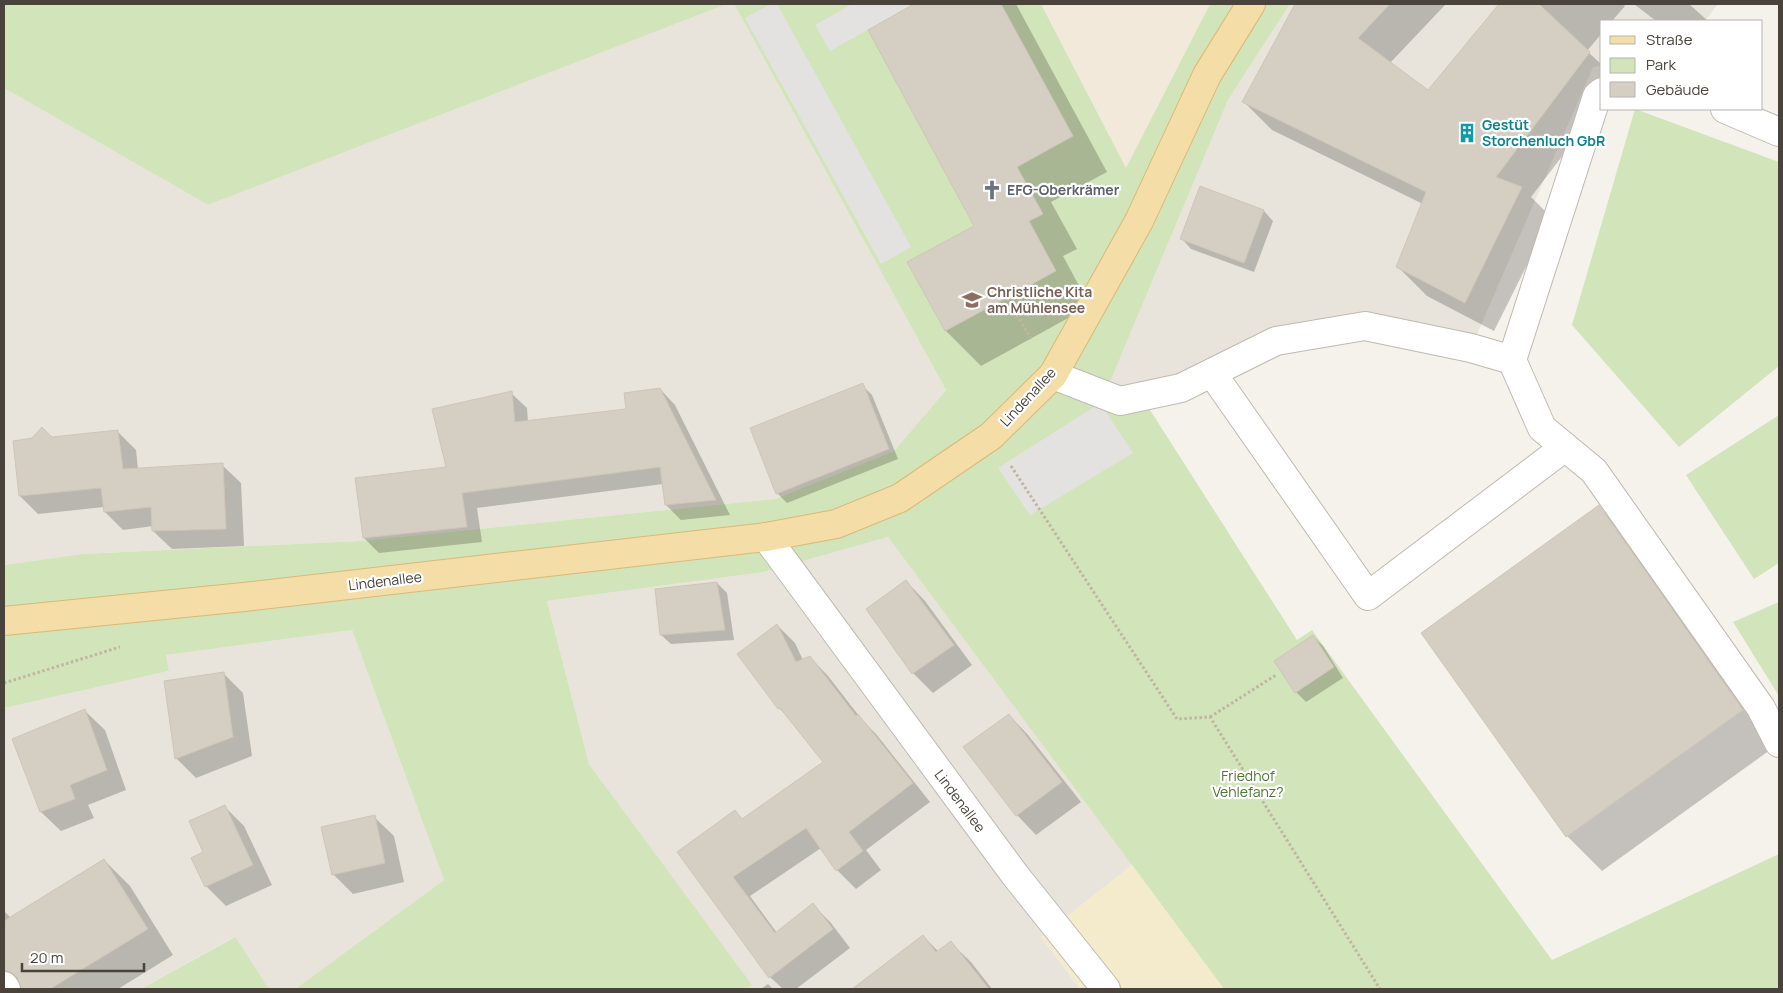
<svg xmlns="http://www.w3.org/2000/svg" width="1783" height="993" font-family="Manrope,sans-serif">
	<rect width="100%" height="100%" fill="#f5f2ec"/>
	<!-- residential -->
	<g fill="#e8e4db">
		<path d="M727,4H734L946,390L894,451L775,499L359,541L82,554L4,565V88L208,205Z"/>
		<path d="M1290,4H1718L1705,21H1602V66L1593,67L1471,348L1369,337L1278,355L1150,410L1100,403L1228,100Z"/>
		<path d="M888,537L1132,865L1041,937L1079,987L1076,989H746L751,985L589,764L547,601L764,572Z"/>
		<path d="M352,630L444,880L295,989H269L234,937L141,989H4V708L169,671L166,655Z"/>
	</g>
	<!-- commercial -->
	<path fill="#f3e9db" d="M1041,4H1210L1126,168Z"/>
	<!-- green -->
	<g fill="#d2e4ba">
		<path d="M4,4H727L208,205L4,88Z"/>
		<path d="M734,4H1041L1126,168L1210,4H1290L1228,100L1101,403L1150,410L1297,640L1312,630L1552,960L1779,854V989H1224L888,537L764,572L547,601L589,764L752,985L746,989H295L444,880L352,630L166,655L169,671L4,708V565L82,554L359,541L775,499L894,451L946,390Z"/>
		<path d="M1635,109L1779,162V366L1679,447L1572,325Z"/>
		<path d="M1779,415V563L1754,579L1686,475Z"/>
		<path d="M1779,602V696L1733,622Z"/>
		<path d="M235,937L269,989H141Z"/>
	</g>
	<!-- sand -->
	<path fill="#f4ebcd" d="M1132,865L1224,989H1081L1041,937Z"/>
	<!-- parking -->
	<g fill="#e4e2e0">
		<path d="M771,4H777L911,247L881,264L745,18Z"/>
		<path d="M852,4H914L830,51L815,25Z"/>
		<path d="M1100,403L1133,453L1030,515L998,468Z"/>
	</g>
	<!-- shadow -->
	<g fill="#0003">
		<path d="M917,4H1016L1107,172L1051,202L1077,249L1063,256L1090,306L981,366L946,331L975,226L869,31Z"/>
		<path d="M1296,4H1446L1390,63L1428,92L1500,4H1622L1625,6L1612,21H1602V33L1587,51L1602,65V104L1531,197L1551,217L1494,331L1427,296L1398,267L1423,204L1272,130L1243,101Z"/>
		<path d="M1634,4H1689L1708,21H1656Z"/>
		<path d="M1264,211L1273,221L1254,272L1191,249L1182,239Z"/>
		<path d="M862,385L872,395L898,459L787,503L777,493Z"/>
		<path d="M660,389L675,405L730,515L681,520L666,505L663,484L477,508L482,542L379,553L364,538L447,468L511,393L527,408L528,422L628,410Z"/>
		<path d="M117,431L136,450L138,469L222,465L241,483L244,546L172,549L153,531V526L123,530L105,512L104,507L38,514L20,496L52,438Z"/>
		<path d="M1599,507L1634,542L1777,745L1602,871L1567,836Z"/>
		<path d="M906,581L925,601L972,665L933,693L913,673Z"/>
		<path d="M717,583L727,593L734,640L671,644L661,635Z"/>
		<path d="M777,625L795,643L803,660L810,657L828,676L863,721L876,734L930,802L866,850L881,870L856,889L837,870L821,848L750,896L777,933L813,905L831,923L850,948L796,989H783L770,977L679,852L735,812L743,820L824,762L791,720L779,708Z"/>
		<path d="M1313,636L1323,646L1343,678L1306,702L1296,692L1276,661Z"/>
		<path d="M223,673L243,693L252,756L196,778L177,759L165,682Z"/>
		<path d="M85,711L105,730L126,790L88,805L94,818L61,831L41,812L14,740Z"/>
		<path d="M1009,715L1028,735L1081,802L1036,835L1017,815L965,747Z"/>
		<path d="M224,806L244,826L272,885L226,906L206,886L205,853Z"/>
		<path d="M374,817L394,836L404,882L353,894L333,874Z"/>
		<path d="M104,860L130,886L173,955L118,989H23L4,970V911L11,918Z"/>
		<path d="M923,936L939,952L951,943L971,962L992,989H889L876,972Z"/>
		<path d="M768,984L773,989H761Z"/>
	</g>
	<!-- building -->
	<g fill="#d5cec3" stroke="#cfc5b7">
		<path d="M914,4H1001L1073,136L1017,167L1043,214L1029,221L1056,271L945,331L907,262L974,226L868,30Z"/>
		<path d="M1295,4H1390L1358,38L1428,90L1499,4H1539L1590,52L1496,177L1522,187L1465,303L1396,267L1426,192L1242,102Z"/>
		<path d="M1200,186L1264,210L1244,263L1180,239Z"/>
		<path d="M863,383L889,449L776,494L750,428Z"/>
		<path d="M660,388L716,500L665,505L660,467L462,493L467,527L363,538L355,478L446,467L432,409L512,391L515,422L626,409L624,393Z"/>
		<path d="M42,427L52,437L118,430L123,469L223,463L226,529L152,531L151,507L104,512L101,488L19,496L13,441L32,438Z"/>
		<path d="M1599,505L1743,710L1566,837L1421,633Z"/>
		<path d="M906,580L954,645L912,674L866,609Z"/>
		<path d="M717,582L725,630L660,635L655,589Z"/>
		<path d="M777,624L796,662L810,656L856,716L858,714L913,783L849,832L863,851L836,871L806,828L733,877L775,933L813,903L833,929L769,978L677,852L735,810L742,819L823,762L780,708L778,709L737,654Z"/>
		<path d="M1313,635L1334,667L1295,693L1274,661Z"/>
		<path d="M224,672L233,737L175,759L164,681Z"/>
		<path d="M85,709L107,770L70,785L75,799L40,812L12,739Z"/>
		<path d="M1009,714L1062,782L1016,816L963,747Z"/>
		<path d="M225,805L253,865L205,887L191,858L203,852L189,821Z"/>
		<path d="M375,815L385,863L332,875L321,827Z"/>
		<path d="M104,859L148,929L50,989H21L17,977L11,972L4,970V921Z"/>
		<path d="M923,935L936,952L951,941L989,989H852Z"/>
	</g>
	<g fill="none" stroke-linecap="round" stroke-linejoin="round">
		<defs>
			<g id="minor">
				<path d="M1725,109L1779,132"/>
				<path d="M1512,360L1597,96L1602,92"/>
				<path d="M1212,373L1368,596L1565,447"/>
				<path d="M1053,375L1120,401L1181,388L1276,341L1365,326L1471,348L1512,360L1542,428L1594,471L1761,708L1779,743"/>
				<path d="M766,537L1015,875L1106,989"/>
				<path d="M4,986L6,989"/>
			</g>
			<path id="major" d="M4,621L244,597L766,537L836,524L900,498L991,436L1053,375L1139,221L1207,75L1251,4"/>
		</defs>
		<!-- minor casing -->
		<use href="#minor" stroke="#bfbab0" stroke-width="30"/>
		<!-- major casing -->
		<use href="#major" stroke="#d9ba76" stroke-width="30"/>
		<!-- path -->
		<g stroke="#c0b5a2" stroke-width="3" stroke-dasharray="2.5 2.5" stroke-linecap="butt">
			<path d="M1007,298L1032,340"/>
			<path d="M1011,466L1177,719L1210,717L1380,989"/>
			<path d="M4,683L120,647"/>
			<path d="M1210,717L1276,675"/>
		</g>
		<!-- minor -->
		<use href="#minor" stroke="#fff" stroke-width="28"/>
		<!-- major -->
		<use href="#major" stroke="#f4dda6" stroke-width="28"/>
	</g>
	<!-- icons -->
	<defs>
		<symbol id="building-bare" viewBox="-9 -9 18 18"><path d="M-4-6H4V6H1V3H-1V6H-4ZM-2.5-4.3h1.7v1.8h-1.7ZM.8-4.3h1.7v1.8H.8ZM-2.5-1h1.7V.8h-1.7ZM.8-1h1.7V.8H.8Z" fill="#0f9aa8" stroke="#fff" stroke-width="2.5" paint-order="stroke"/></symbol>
		<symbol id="church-bare" viewBox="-9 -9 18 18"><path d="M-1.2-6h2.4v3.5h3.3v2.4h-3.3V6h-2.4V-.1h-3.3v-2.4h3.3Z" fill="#6b7280" stroke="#fff" stroke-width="2.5" paint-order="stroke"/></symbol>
		<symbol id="school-bare" viewBox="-9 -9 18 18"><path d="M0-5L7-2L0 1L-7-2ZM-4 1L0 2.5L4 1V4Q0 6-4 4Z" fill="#8d6e63" stroke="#fff" stroke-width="2.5" paint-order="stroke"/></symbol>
	</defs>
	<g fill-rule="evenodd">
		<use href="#building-bare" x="1453" y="119" width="28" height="28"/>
		<use href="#church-bare" x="978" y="176" width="28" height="28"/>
		<use href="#school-bare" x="958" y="286" width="28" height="28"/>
	</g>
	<g text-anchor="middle" stroke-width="4.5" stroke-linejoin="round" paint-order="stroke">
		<!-- culture labels -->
		<g font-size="14" font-weight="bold" fill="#0d838f" stroke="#fff" text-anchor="start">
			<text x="1482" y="130">Gestüt<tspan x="1482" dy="16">Storchenluch GbR</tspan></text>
		</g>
		<!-- worship labels -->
		<g font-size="14" font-weight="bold" fill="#5b616d" stroke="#fff" text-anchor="start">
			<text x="1007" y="195">EFG-Oberkrämer</text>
		</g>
		<!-- education labels -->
		<g font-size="14" font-weight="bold" fill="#785e54" stroke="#fff" text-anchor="start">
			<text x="987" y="297">Christliche Kita<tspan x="987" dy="16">am Mühlensee</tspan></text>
		</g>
		<!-- street labels -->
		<g font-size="14" fill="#49433b" stroke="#fff">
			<text transform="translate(1028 397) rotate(-47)" y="5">Lindenallee</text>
			<text transform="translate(385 581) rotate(-7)" y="5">Lindenallee</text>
			<text transform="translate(960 801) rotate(53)" y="5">Lindenallee</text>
		</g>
		<!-- park labels -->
		<g font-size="14" fill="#4d7533" stroke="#fff">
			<text x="1248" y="781">Friedhof<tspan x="1248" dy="16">Vehlefanz?</tspan></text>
		</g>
	</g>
	<!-- border -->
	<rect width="1783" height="993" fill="none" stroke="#49433b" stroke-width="10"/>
	<!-- legend -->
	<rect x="1600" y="20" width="162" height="90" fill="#ffffff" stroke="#b6b4b1"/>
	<rect x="1610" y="36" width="25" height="8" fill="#f4dda6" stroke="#b6b4b1"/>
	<text x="1646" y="45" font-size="15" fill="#49433b">Straße</text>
	<rect x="1610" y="58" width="25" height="15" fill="#d2e4ba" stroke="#b6b4b1"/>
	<text x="1646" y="70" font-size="15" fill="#49433b">Park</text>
	<rect x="1610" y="82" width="25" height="15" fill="#d5cec3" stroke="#b6b4b1"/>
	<text x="1646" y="95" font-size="15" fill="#49433b">Gebäude</text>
	<!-- scale -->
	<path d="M22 963v8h122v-8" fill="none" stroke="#49433b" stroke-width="2.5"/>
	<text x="30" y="963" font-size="15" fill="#49433b" stroke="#ffffff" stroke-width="4" paint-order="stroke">20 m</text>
</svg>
